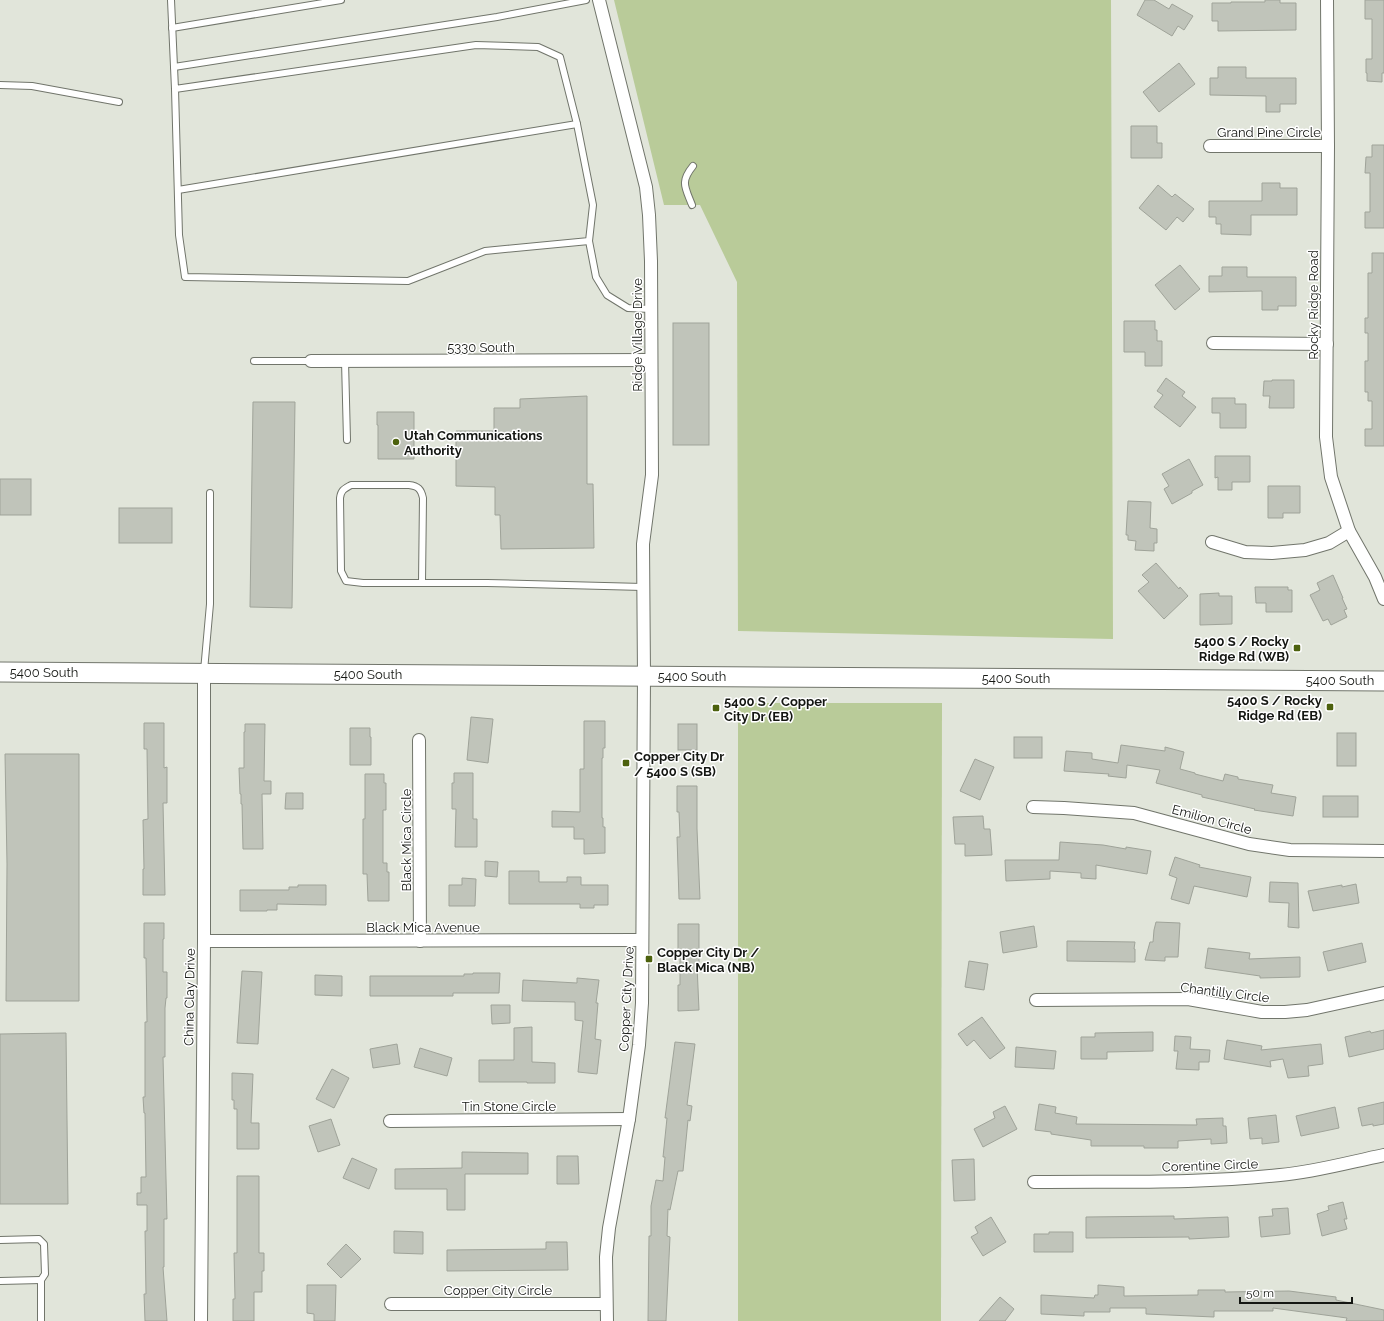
<svg xmlns="http://www.w3.org/2000/svg" width="1384" height="1321" font-family="Raleway,sans-serif">
	<rect width="100%" height="100%" fill="#e1e5da"/>
	<!-- green -->
	<g fill="#b9cb99">
		<path d="M614,0H1111L1113,639L738,631L737,282L700,205H664Z"/>
		<path d="M738,703H942L941,1321H738Z"/>
	</g>
	<!-- building -->
	<g fill="#c0c4ba" stroke="#9fa399">
		<path d="M1145,0H1154L1169,9L1172,4L1193,16L1184,30L1178,26L1172,36L1137,15Z"/>
		<path d="M1265,0H1280V3H1296V30L1218,31V21H1212V3H1231V2H1265Z"/>
		<path d="M1365,0H1384V73H1382V82L1367,81V73H1366V59H1372V19H1365Z"/>
		<path d="M1179,63L1195,84L1159,112L1143,92Z"/>
		<path d="M1218,67H1246V78H1296V104H1280V112H1266V96L1210,95V78H1218Z"/>
		<path d="M1131,126H1157V143H1162V158H1131Z"/>
		<path d="M1372,145H1384V228H1365V212H1370V173H1365L1366,157H1372Z"/>
		<path d="M1262,183H1280V188H1297V215H1251V235L1221,234V224H1216V217H1209V201H1262Z"/>
		<path d="M1158,185L1172,197L1175,194L1194,209L1183,222L1177,217L1166,230L1139,208Z"/>
		<path d="M1372,253H1384V446H1365V429H1372V401H1368V392H1365V361H1368V333H1365V318H1368V273H1372Z"/>
		<path d="M1180,265L1200,289L1175,310L1155,285Z"/>
		<path d="M1222,267H1247V277H1296V306H1278V310H1262V291L1209,292V276H1222Z"/>
		<path d="M1124,321H1155V330H1157V341H1162V366H1145V352H1124Z"/>
		<rect x="673" y="323" width="36" height="122"/>
		<path d="M1166,378L1185,392L1182,396L1196,407L1180,427L1154,407L1163,395L1157,391Z"/>
		<path d="M1272,380H1294V408H1269L1270,396H1263L1264,381H1272Z"/>
		<path d="M587,396V484H593L594,548L501,549L500,515H495V487L456,486V431H494V408H520V399Z"/>
		<path d="M1212,398H1235V404H1246V428H1220V413H1212Z"/>
		<path d="M253,402H295L292,608L250,607Z"/>
		<path d="M377,412H414V459H378V425H377Z"/>
		<path d="M1215,456H1250V482H1232V490H1218V477L1215,478Z"/>
		<path d="M1189,459L1203,485L1192,491V493L1172,504L1164,489L1169,486L1162,474Z"/>
		<rect x="0" y="479" width="31" height="36"/>
		<path d="M1268,486H1300V513H1283V518H1268Z"/>
		<path d="M1128,501L1151,502L1150,528L1157,529V543H1154V551L1135,550L1136,541L1128,540V535H1126Z"/>
		<rect x="119" y="508" width="53" height="35"/>
		<path d="M1156,563L1179,589L1180,587L1188,596L1164,619L1138,591L1149,582L1142,575Z"/>
		<path d="M1333,575L1343,598H1342L1347,609L1344,610L1347,617L1331,625L1328,619L1323,621L1310,595L1320,590L1317,583Z"/>
		<path d="M1255,587H1288V590H1292V612H1266V603H1256Z"/>
		<path d="M1219,593V596H1232V624L1200,625V594Z"/>
		<path d="M471,717L493,719L488,763L467,760Z"/>
		<path d="M584,721H605V748H603V758H602V818H603V827H605V853L584,854V839H574V827H552V811L580,812V769H584Z"/>
		<path d="M144,723H164V768L167,767V803H163L165,895H143V869H144L143,820L148,819L147,749H144Z"/>
		<path d="M245,724H265L264,781H271V794H262L263,849H243L242,804H241V794H240L239,768H244V732H245Z"/>
		<rect x="678" y="724" width="19" height="26"/>
		<path d="M350,728H370V737H371V765H350Z"/>
		<rect x="1337" y="733" width="19" height="33"/>
		<rect x="1014" y="737" width="28" height="21"/>
		<path d="M1121,745L1165,751V747L1184,752L1180,769L1195,773V774L1223,781L1225,774L1238,777V779L1273,785L1271,793L1296,797L1293,816L1254,810L1255,809L1202,797V795L1156,783L1160,770L1127,765L1126,778L1108,776L1109,774L1064,771L1066,751L1092,753V759L1118,763Z"/>
		<path d="M5,754H79V1001H6L7,864Z"/>
		<path d="M975,759L994,767L980,800L960,791Z"/>
		<path d="M454,773H473V819H477V847H455L456,809H452V783H454Z"/>
		<path d="M365,774H384V783H386V810H383V863H387V872H389V901H368L367,874H363V819H365Z"/>
		<path d="M677,786H697V829L700,899H679L677,837H680L679,812H677Z"/>
		<path d="M286,793H303V809H285Z"/>
		<rect x="1323" y="796" width="35" height="21"/>
		<path d="M983,816L984,829H990L992,855L965,856V844H955L953,817Z"/>
		<path d="M1060,842L1103,845L1126,849V847L1151,851L1147,874L1096,865V879L1081,878V873L1050,871V879L1006,881L1005,860H1059Z"/>
		<path d="M1175,857L1200,865L1199,867L1251,877L1247,897L1194,886L1189,904L1171,899L1177,878L1169,875Z"/>
		<path d="M485,861L498,862L497,877L485,876Z"/>
		<path d="M509,871H539V882H567V877H581V885H608V905H594V908H580V904H509Z"/>
		<path d="M462,878L476,879L475,906H449V885H462Z"/>
		<path d="M1270,882L1298,883L1299,928L1288,927L1289,903L1269,902Z"/>
		<path d="M1356,884L1359,903L1313,911L1308,891L1342,885V887Z"/>
		<path d="M298,885H326V905L277,904V910H267V911H240V890H289V887H298Z"/>
		<path d="M1156,922L1180,923L1178,957H1165V961L1145,960L1150,942H1153L1154,930Z"/>
		<path d="M144,923H164V939H163V972H167V998H166L165,1008V1057H163L167,1219H164V1267H163L167,1321H145L144,1294H146L145,1231H147V1205H137V1193H141V1177H146L145,1113H144L143,1097H145V1022H147L146,958H144Z"/>
		<path d="M678,924H699V965H697L699,1010L678,1011V985H680V950L678,951Z"/>
		<path d="M1034,926L1037,947L1003,953L1000,932Z"/>
		<path d="M1067,941L1135,942L1134,949H1135V962L1067,961Z"/>
		<path d="M1362,943L1366,962L1328,971L1323,952Z"/>
		<path d="M1208,948L1250,953L1249,959L1300,957V977L1260,978V976L1205,968Z"/>
		<path d="M969,961L988,964L984,990L965,987Z"/>
		<path d="M242,971L262,972L258,1044L237,1043Z"/>
		<path d="M473,973H500L499,993H453V996H370V976H464V974H473Z"/>
		<path d="M315,975L342,976V996L315,995Z"/>
		<path d="M577,978L599,980L596,1003H598L595,1039L601,1040L597,1074L578,1072L583,1021L575,1020V1002L522,1001L523,980L577,983Z"/>
		<path d="M491,1005H510V1023L492,1024Z"/>
		<path d="M982,1017L1005,1048L990,1059L974,1040L967,1046L958,1034Z"/>
		<path d="M532,1027V1062L555,1063V1083H527V1082H479V1060H514V1028Z"/>
		<path d="M1384,1030V1049L1349,1057L1345,1037L1370,1031L1371,1033Z"/>
		<path d="M1153,1032V1051L1107,1052V1059H1081V1037H1095V1033Z"/>
		<path d="M66,1033L68,1204H0V1034Z"/>
		<path d="M1175,1036L1191,1037L1190,1049L1210,1050L1209,1062H1199V1070L1176,1069L1178,1051H1174Z"/>
		<path d="M1227,1040L1262,1046L1261,1050L1321,1044L1323,1064L1308,1066L1309,1076L1288,1078L1283,1059L1270,1061L1271,1067L1224,1059Z"/>
		<path d="M675,1042L695,1044L687,1105L692,1106L690,1121L688,1120L683,1171H678L670,1210L668,1209L667,1236L670,1237L666,1321H648L649,1236H651V1206L656,1180L663,1181L665,1157H663L667,1118H665Z"/>
		<path d="M397,1044L400,1064L373,1068L370,1049Z"/>
		<path d="M1016,1047L1056,1051L1054,1069L1015,1067Z"/>
		<path d="M420,1048L452,1058L447,1076L414,1067Z"/>
		<path d="M332,1069L349,1078L334,1108L316,1099Z"/>
		<path d="M232,1073L253,1074L251,1123H259V1149H237V1109H234V1100H232Z"/>
		<path d="M1384,1102V1124L1373,1126V1124L1362,1126L1358,1108Z"/>
		<path d="M1039,1104L1056,1107L1055,1113L1077,1117L1076,1124L1197,1125L1196,1119L1223,1118V1126H1226L1227,1143L1211,1144V1139L1178,1141V1148H1144V1146H1091V1140L1051,1134V1132L1035,1130Z"/>
		<path d="M1005,1106L1017,1129L983,1147L974,1129L995,1118L993,1112Z"/>
		<path d="M1335,1107L1339,1128L1301,1136L1296,1116Z"/>
		<path d="M1276,1115L1279,1142L1262,1144V1138L1250,1139L1248,1118Z"/>
		<path d="M331,1119L340,1145L318,1152L309,1126Z"/>
		<path d="M462,1152L528,1153V1174H465V1210H447V1189H395V1169L462,1168Z"/>
		<path d="M557,1156H578L579,1184H557Z"/>
		<path d="M352,1158L377,1169L369,1189L343,1178Z"/>
		<path d="M974,1159L975,1200L954,1201L952,1160Z"/>
		<path d="M237,1176H259V1253H264V1271H262V1292H254V1321H233V1299H235L234,1253H237Z"/>
		<path d="M1343,1202L1347,1219H1344L1347,1229L1322,1236L1317,1214L1329,1210L1328,1206Z"/>
		<path d="M1288,1208L1290,1234L1261,1237L1259,1217L1273,1216L1272,1209Z"/>
		<path d="M1174,1216V1219L1228,1217L1229,1237L1189,1239V1237L1086,1238V1217Z"/>
		<path d="M991,1217L1006,1242L983,1256L971,1237L978,1233L975,1227Z"/>
		<path d="M394,1231L423,1232V1254L394,1253Z"/>
		<path d="M1049,1232H1073V1252H1034V1234H1049Z"/>
		<path d="M546,1242H567L568,1270L447,1271V1250L546,1249Z"/>
		<path d="M346,1244L361,1259L341,1278L327,1264Z"/>
		<path d="M307,1285H336L335,1321H314V1314L307,1313Z"/>
		<path d="M1098,1285L1124,1287V1296L1198,1295V1290H1225V1292L1289,1291L1336,1297V1300L1384,1310V1321H1346L1347,1318L1273,1308V1311H1214V1317L1146,1314V1308H1110V1312H1084V1316L1041,1314V1295L1094,1298L1095,1295H1098Z"/>
		<path d="M1000,1297L1014,1309L1005,1321H979Z"/>
	</g>
	<g fill="none" stroke-linecap="round" stroke-linejoin="round">
		<defs>
			<g id="lane">
				<path d="M171,0L175,89L179,235L185,277L408,281L485,251L589,241L593,205L577,124L560,57L538,47L476,45L175,89"/>
				<path d="M172,28L341,0"/>
				<path d="M174,67L497,17L586,0"/>
				<path d="M0,85L32,86L119,102"/>
				<path d="M178,190L577,124"/>
				<path d="M692,205C685,187 680,182 693,166"/>
				<path d="M589,241L596,277L607,295L628,308L651,309"/>
				<path d="M254,361H311"/>
				<path d="M345,361L347,440"/>
				<path d="M422,583L423,498C421,489 418,486 409,485H351C344,489 341,490 340,498L341,571L346,581L363,583H487L643,587"/>
				<path d="M204,671L210,604V493"/>
				<path d="M0,1240L39,1239L44,1244L45,1274L41,1280V1321"/>
				<path d="M0,1281L41,1280"/>
			</g>
			<g id="street">
				<path d="M599,0L646,187L649,215L651,261L652,475L643,544L644,676L642,1003L639,1045L629,1119L609,1228L606,1257L607,1321"/>
				<path d="M1327,0L1328,146L1326,437L1331,477L1349,531L1375,577L1384,599"/>
				<path d="M1210,146H1328"/>
				<path d="M1213,343L1327,344"/>
				<path d="M311,361L651,360"/>
				<path d="M1212,542L1245,552L1272,553L1305,550L1329,543L1349,531"/>
				<path d="M419,740L420,941"/>
				<path d="M1033,807L1064,808L1134,813L1249,844L1290,850L1384,851"/>
				<path d="M204,941L642,940"/>
				<path d="M1036,1000L1188,999L1262,1012H1285L1307,1010L1384,993"/>
				<path d="M390,1121L629,1119"/>
				<path d="M1034,1182C1116,1181 1198,1184 1280,1175C1315,1172 1350,1162 1384,1155"/>
				<path d="M391,1304H606"/>
				<path d="M201,1321L204,941V673"/>
			</g>
			<path id="primary" d="M0,672L1384,681"/>
		</defs>
		<!-- lane casing -->
		<use href="#lane" stroke="#71756b" stroke-width="8"/>
		<!-- street casing -->
		<use href="#street" stroke="#71756b" stroke-width="14"/>
		<!-- primary casing -->
		<use href="#primary" stroke="#71756b" stroke-width="21"/>
		<!-- lane -->
		<use href="#lane" stroke="#fff" stroke-width="6"/>
		<!-- street -->
		<use href="#street" stroke="#fff" stroke-width="12"/>
		<!-- primary -->
		<use href="#primary" stroke="#fff" stroke-width="19"/>
	</g>
	<!-- markers -->
	<g fill="#4d620e" stroke="#fff" stroke-width="1.5">
		<circle cx="396" cy="442" r="4"/>
		<rect x="1293" y="644" width="8" height="8" rx="2"/>
		<rect x="1326" y="703" width="8" height="8" rx="2"/>
		<rect x="712" y="704" width="8" height="8" rx="2"/>
		<rect x="622" y="759" width="8" height="8" rx="2"/>
		<rect x="645" y="955" width="8" height="8" rx="2"/>
	</g>
	<g text-anchor="middle" stroke-width="3" stroke-linejoin="round" paint-order="stroke">
		<!-- street labels -->
		<g font-size="13" fill="#141612" stroke="#fff">
			<text x="1269" y="137">Grand Pine Circle</text>
			<text transform="translate(1313 305) rotate(-90)" y="5">Rocky Ridge Road</text>
			<text transform="translate(637 335) rotate(-90)" y="5">Ridge Village Drive</text>
			<text x="481" y="352">5330 South</text>
			<text x="44" y="677">5400 South</text>
			<text x="368" y="679">5400 South</text>
			<text x="692" y="681">5400 South</text>
			<text x="1016" y="683">5400 South</text>
			<text x="1340" y="685">5400 South</text>
			<text transform="translate(1212 819) rotate(15)" y="5">Emilion Circle</text>
			<text transform="translate(406 840) rotate(-90)" y="5">Black Mica Circle</text>
			<text x="423" y="932">Black Mica Avenue</text>
			<text transform="translate(1225 992) rotate(7)" y="5">Chantilly Circle</text>
			<text transform="translate(189 997) rotate(-89)" y="5">China Clay Drive</text>
			<text transform="translate(626 999) rotate(-87)" y="5">Copper City Drive</text>
			<text x="509" y="1111">Tin Stone Circle</text>
			<text transform="translate(1210 1165) rotate(-2)" y="5">Corentine Circle</text>
			<text x="498" y="1295">Copper City Circle</text>
		</g>
		<!-- poi labels -->
		<g font-size="13" font-weight="bold" fill="#141612" stroke="#fff" text-anchor="start">
			<text x="404" y="440">Utah Communications<tspan x="404" dy="15">Authority</tspan></text>
			<text x="1289" y="646" text-anchor="end">5400 S / Rocky<tspan x="1289" dy="15">Ridge Rd (WB)</tspan></text>
			<text x="1322" y="705" text-anchor="end">5400 S / Rocky<tspan x="1322" dy="15">Ridge Rd (EB)</tspan></text>
			<text x="724" y="706">5400 S / Copper<tspan x="724" dy="15">City Dr (EB)</tspan></text>
			<text x="634" y="761">Copper City Dr<tspan x="634" dy="15">/ 5400 S (SB)</tspan></text>
			<text x="657" y="957">Copper City Dr /<tspan x="657" dy="15">Black Mica (NB)</tspan></text>
		</g>
	</g>
	<!-- scale -->
	<path d="M1240 1297v6h112v-6" fill="none" stroke="#141612" stroke-width="2"/>
	<text x="1246" y="1297" font-size="12" fill="#141612" stroke="#ffffff" stroke-width="3" paint-order="stroke">50 m</text>
</svg>
